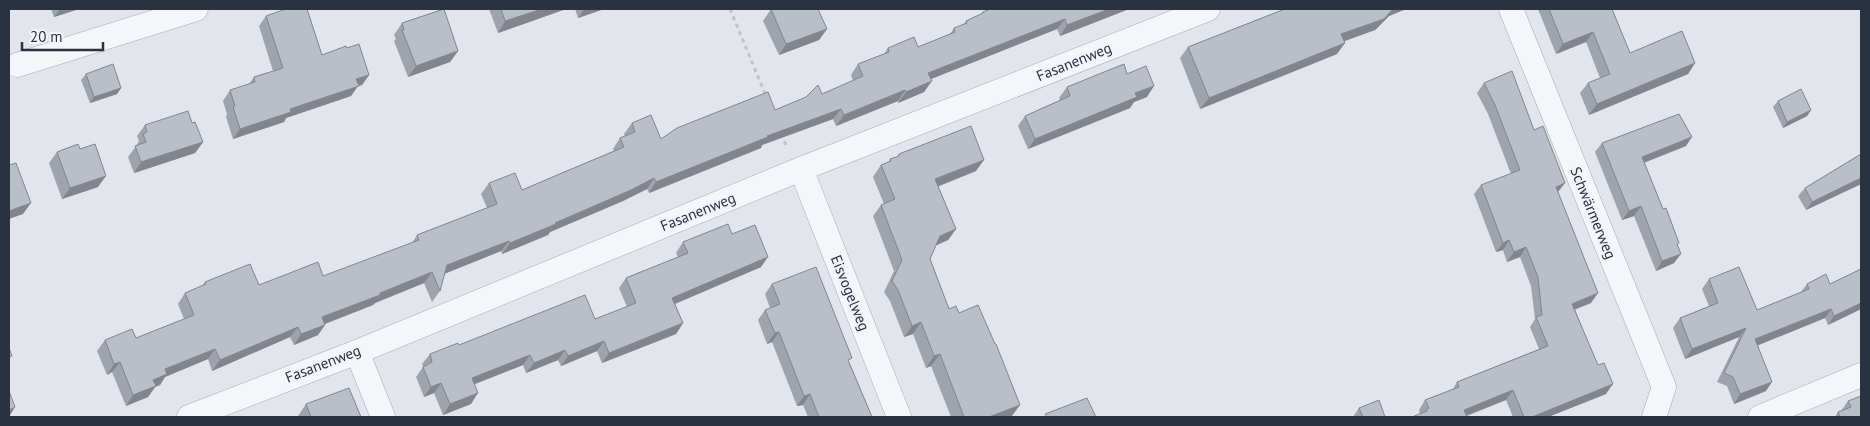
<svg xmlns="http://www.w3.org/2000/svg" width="1870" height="426" font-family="'PT Sans',sans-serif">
	<rect width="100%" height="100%" fill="#e2e5eb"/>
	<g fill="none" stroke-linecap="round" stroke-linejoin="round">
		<defs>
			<g id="minor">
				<path d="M1511,9L1664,387L1654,417"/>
				<path d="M17,65L196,9"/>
				<path d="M801,169L899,417"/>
				<path d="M357,352L383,417"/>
				<path d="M189,417L357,352L801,169L1208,9"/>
				<path d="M1760,417L1861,375"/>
			</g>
		</defs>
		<!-- minor casing -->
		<use href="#minor" stroke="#a7abb5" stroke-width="25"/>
		<!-- path -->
		<g stroke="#c0c3ca" stroke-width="3" stroke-dasharray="4 4" stroke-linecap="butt">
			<path d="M730,9L766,96"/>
			<path d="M781,134L787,147"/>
		</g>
		<!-- minor -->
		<use href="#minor" stroke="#f5f6f9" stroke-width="24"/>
	</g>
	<!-- wall -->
	<g fill="#9fa3ac">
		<path d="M51,9H79L54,17Z"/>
		<path d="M489,9H566L498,33Z"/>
		<path d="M575,9H604L578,18Z"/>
		<path d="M771,9L827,29L819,40L779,55L763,21Z"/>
		<path d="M990,9H1129L1060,36L1057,29L931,79L924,92L898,103V101L836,126L833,119L762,145L761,148L649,193L647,189L623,201L550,232L548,235L502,254L501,251L444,274L440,291L432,302L424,283L375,303L373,305L325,324L318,335L294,345L290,337L212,371L208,359L165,377L160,385L155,386L148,397L126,406L112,372L107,375L97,351L105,340L136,338L184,319L178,304L185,293L202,286L205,282L259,285L323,276L412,243L417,235L487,208L481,194L489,183L522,190L614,151L613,149L620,138L625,136L624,134L632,123L661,139L775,110L822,94L853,81L851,75L858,64L884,54L888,48L918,47L950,34L954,28L964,24L966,21L981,14L983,12Z"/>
		<path d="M1282,9H1406L1389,16L1375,30L1345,41L1337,54L1200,109L1180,58L1188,47L1282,10Z"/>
		<path d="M1538,9H1612L1630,53L1695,63L1688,74L1589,115L1580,93L1588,83L1600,78L1586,42L1556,54Z"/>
		<path d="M266,16L322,55L347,48L369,75L362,85L358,86L351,96L286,118L284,122L233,139L226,117L227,114L223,101L230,90L249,84L254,77L273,71L259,26Z"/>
		<path d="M402,23L458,51L450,62L408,77L394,41L396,39L394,35Z"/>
		<path d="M86,74L121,88L117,94L90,103L81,80Z"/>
		<path d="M1127,74L1147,97L1134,102L1130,108L1028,149L1018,126L1025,116L1060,100L1059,98L1067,87Z"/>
		<path d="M1484,83L1558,192L1591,303L1575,309L1606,394L1548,417H1513L1506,400L1467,416L1420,414L1419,410L1425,400L1453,389L1457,382L1539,349L1530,327L1535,319L1531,286L1520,257L1507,262L1503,250L1496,252L1474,194L1481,185L1511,174L1488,114L1477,93Z"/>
		<path d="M1778,101L1811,110L1807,116L1783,128L1773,107Z"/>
		<path d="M192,123L203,142L195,153L134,173L128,157L136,146L139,141L137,136L145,125Z"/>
		<path d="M1602,143L1686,146L1644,163L1678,246L1674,263L1656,271L1634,216L1622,220L1595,152Z"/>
		<path d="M80,149L98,187L62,199L49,163L57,152Z"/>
		<path d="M899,154L976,171L938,186L956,229L948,240L935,246L930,259L949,309L959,313L1012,416L1009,417H951L931,366L926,368L913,334L904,337L890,301L884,292L894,271L873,216L881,205L884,204L873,177L881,165L888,163L890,159L897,157Z"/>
		<path d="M1861,154V184L1806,210L1798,196L1805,188Z"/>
		<path d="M732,234L761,267L675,304L683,323L676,334L602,363L597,351L561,366L558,360L526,373L523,365L474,384L471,404L443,415L434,393L424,397L416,377L423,367L422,364L430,354L459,345L595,319L627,307L619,288L626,278L678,257L676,253L683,242Z"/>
		<path d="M1861,269V309L1828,325L1825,318L1758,345L1766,391L1734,404L1727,386L1717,382L1739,337L1685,359L1673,328L1680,318L1709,306L1702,289L1709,279L1757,310L1801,292L1807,284H1830Z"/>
		<path d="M772,284L849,362L872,417H808L803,405L797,406L772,342L767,344L758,320L765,310L770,308L765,294Z"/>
		<path d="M1848,401L1861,417H1835L1838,412L1841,411Z"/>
		<path d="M306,404L361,417H299L298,416Z"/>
		<path d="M1359,408L1385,417H1353Z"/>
	</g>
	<!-- shaded-wall -->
	<g fill="#82858c">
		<path d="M60,9H79L54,17Z"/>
		<path d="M542,9H566L498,33L505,21Z"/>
		<path d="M584,9H604L578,18Z"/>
		<path d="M1109,9H1129L1060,36L1067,25Z"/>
		<path d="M1393,9H1406L1389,16L1375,30L1333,45L1341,34Z"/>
		<path d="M1065,19L1057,29L921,83L928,73Z"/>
		<path d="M827,29L819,40L779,55L786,44Z"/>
		<path d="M1593,32L1586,42L1556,54L1563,44Z"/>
		<path d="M1345,43L1337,54L1200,109L1209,98Z"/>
		<path d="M458,51L450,62L408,77L416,66Z"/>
		<path d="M1695,63L1688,74L1589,115L1597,104Z"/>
		<path d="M369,75L362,85L358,86L351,96L286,118L284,122L233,139L240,129L290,109L356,79Z"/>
		<path d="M932,81L924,92L898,103L906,92Z"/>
		<path d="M1154,86L1147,97L1134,102L1130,108L1028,149L1035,139L1135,93Z"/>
		<path d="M121,88L117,94L90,103L94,97Z"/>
		<path d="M905,90L898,101L836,126L844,115Z"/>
		<path d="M841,109L833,119L762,145L761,148L649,193L656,182L767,136Z"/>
		<path d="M1811,110L1807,116L1783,128L1787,122Z"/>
		<path d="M1692,137L1686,146L1635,166L1642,157Z"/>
		<path d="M203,142L195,153L134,173L141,162Z"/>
		<path d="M984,160L976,171L927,191L935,179Z"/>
		<path d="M106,176L98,187L62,199L70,188Z"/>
		<path d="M654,178L647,189L623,201L550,232L548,235L502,254L510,243Z"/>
		<path d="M1861,178V184L1806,210L1812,202Z"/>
		<path d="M1565,183L1558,192L1556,187Z"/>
		<path d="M31,203L23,214L9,219V211Z"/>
		<path d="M1641,206L1634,216L1622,220L1629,211Z"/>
		<path d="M956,229L948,240L932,247L940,236Z"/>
		<path d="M1509,240L1503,250L1496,252L1503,243Z"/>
		<path d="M509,241L501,251L439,276L447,265Z"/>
		<path d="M1526,247L1520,257L1507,262L1514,252Z"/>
		<path d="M1681,254L1674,263L1656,271L1662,261Z"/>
		<path d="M768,257L761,267L665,308L672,298Z"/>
		<path d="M432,272L424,283L375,303L373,305L314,328L322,317Z"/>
		<path d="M1598,293L1591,303L1566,313L1572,304Z"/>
		<path d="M1861,303V309L1828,325L1834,316Z"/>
		<path d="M1831,309L1825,318L1749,349L1755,339Z"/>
		<path d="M921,322L913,334L904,337L912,326Z"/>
		<path d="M683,323L676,334L602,363L609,353Z"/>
		<path d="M325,325L318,335L294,345L301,334Z"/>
		<path d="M298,327L290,337L212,371L220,360Z"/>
		<path d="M1746,328L1739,337L1685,359L1692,349Z"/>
		<path d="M779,332L772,342L767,344L775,333Z"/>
		<path d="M604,341L597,351L561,366L568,356Z"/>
		<path d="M215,349L208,359L165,377L160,385L150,389L156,386L148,397L126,406L133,395L165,369Z"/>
		<path d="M565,350L558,360L526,373L534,363Z"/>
		<path d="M940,354L931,366L926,368L934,356Z"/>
		<path d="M530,355L523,365L465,388L472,378Z"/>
		<path d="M120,362L112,372L107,375L114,364Z"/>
		<path d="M1772,382L1766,391L1734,404L1740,394Z"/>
		<path d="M441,383L434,393L424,397L431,387Z"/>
		<path d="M1613,384L1606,394L1548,417H1532Z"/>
		<path d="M1513,390L1506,400L1462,417L1464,410Z"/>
		<path d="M478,393L471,404L443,415L450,404Z"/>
		<path d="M810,394L803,405L797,406L804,396Z"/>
		<path d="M1020,405L1012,416L1009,417H989Z"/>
		<path d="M15,407L9,417V410Z"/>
	</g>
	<!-- building -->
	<g fill="#b9bec8" stroke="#82858c">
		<path d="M286,9H307L322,55L346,46L347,48L359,44L369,75L356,79L359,86L290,109L291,112L240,129L233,107L235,106L230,90L255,82L254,77L283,68L266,16Z"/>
		<path d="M444,9L458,51L416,66L402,30H404L402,23Z"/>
		<path d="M501,9H542L505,21Z"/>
		<path d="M771,9H818L827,29L786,44Z"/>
		<path d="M990,9H1109L1067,25L1065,19L928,73L932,81L906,92L905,90L844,115L841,109L767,136L768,137L656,182L654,178L631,190L555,223L556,224L510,243L509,241L447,265L440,291L432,272L380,293V295L322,317L325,325L301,334L298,327L220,360L215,349L165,369L167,374L153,380L156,386L133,395L120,362L114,364L105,340L132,329L136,338L194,315L185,293L206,284L205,282L250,264L259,285L318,262L323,276L419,240L417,235L497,204L489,183L515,173L522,190L562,173L624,147L620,138L635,132L632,123L651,115L661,139L677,128L768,92L775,110L806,97L818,85L822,94L863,76L858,64L889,52L888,48L914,37L918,47L955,32L954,28L967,23L966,21L983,13V12Z"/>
		<path d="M1285,9H1393L1384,19L1341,34L1345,43L1209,98L1188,47Z"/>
		<path d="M1549,9H1612L1630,53L1682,31L1695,63L1597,104L1588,83L1610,74L1593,32L1563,44Z"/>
		<path d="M113,64L121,88L94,97L86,74Z"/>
		<path d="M1124,64L1127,74L1146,66L1154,86L1135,93L1137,97L1035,139L1025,116L1070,96L1067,87Z"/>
		<path d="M1512,71L1534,130L1543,126L1565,183L1556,187L1598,293L1572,304L1598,365L1604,363L1613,384L1532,417H1524L1513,390L1464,410L1467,417H1412L1427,411V409L1429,408L1425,400L1459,387L1457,382L1548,346L1536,317L1542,315L1538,277L1526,247L1514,252L1509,240L1503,243L1481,185L1520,170L1495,105L1484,83Z"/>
		<path d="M1801,89L1811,110L1787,122L1778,101Z"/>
		<path d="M188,111L192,123L195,122L203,142L141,162L135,146L146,142L143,134L147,132L145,125Z"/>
		<path d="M1679,114L1692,137L1642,157L1663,209L1666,208L1679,243L1677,244L1681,254L1662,261L1641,206L1629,211L1602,143Z"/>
		<path d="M971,126L984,160L935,179L956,229L940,236L930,259L949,309L956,306L959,313L978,305L995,344H996L1020,405L989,417H964L940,354L934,356L921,322L912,326L898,290L892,281L902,260L881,205L895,199L881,165L891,161L890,159L899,156V154Z"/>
		<path d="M78,144L80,149L95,144L106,176L70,188L57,152Z"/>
		<path d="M1861,154V178L1812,202L1805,188Z"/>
		<path d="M16,163L31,203L9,211V165Z"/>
		<path d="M728,224L732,234L755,225L768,257L672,298L683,323L609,353L604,341L568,356L565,350L534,363L530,355L472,378L478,393L450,404L441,383L431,387L423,367L432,362L430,354L458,343L459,345L585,295L595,319L636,303L626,278L688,253L683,242Z"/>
		<path d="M816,267L852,358L848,360L872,417H819L810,394L804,396L779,332L775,333L765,310L780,304L772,284Z"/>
		<path d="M1739,267L1757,310L1809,289L1807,284L1826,274L1830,284L1861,269V303L1834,316L1831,309L1755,339L1772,382L1740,394L1733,377L1724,373L1746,328L1692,349L1680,318L1718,303L1709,279Z"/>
		<path d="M9,348L12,356L9,357Z"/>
		<path d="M349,388L361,417H311L306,404Z"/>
		<path d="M9,391L15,407L9,410Z"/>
		<path d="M1861,396V417H1840L1838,412L1851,407L1848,401Z"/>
		<path d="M1087,398L1096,417H1047L1045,414Z"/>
		<path d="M1379,400L1385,417H1363L1359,408Z"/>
	</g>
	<g text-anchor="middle" stroke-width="4" stroke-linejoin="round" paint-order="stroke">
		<!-- street labels -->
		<g font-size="15" fill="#2a3143" stroke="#f2f4f8">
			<text transform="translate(1074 62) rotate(-22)" y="5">Fasanenweg</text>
			<text transform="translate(698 212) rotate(-22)" y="5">Fasanenweg</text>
			<text transform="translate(1593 213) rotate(68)" y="5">Schwärmerweg</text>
			<text transform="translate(850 293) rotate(68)" y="5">Eisvogelweg</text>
			<text transform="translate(323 364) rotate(-21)" y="5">Fasanenweg</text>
		</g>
	</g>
	<!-- border -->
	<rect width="1870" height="426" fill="none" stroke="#2a3143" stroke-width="20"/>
	<!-- scale -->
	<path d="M22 42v8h81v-8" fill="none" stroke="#2a3143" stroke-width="2.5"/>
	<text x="30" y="42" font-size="15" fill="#2a3143" stroke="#f2f4f8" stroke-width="4" paint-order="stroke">20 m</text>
</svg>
